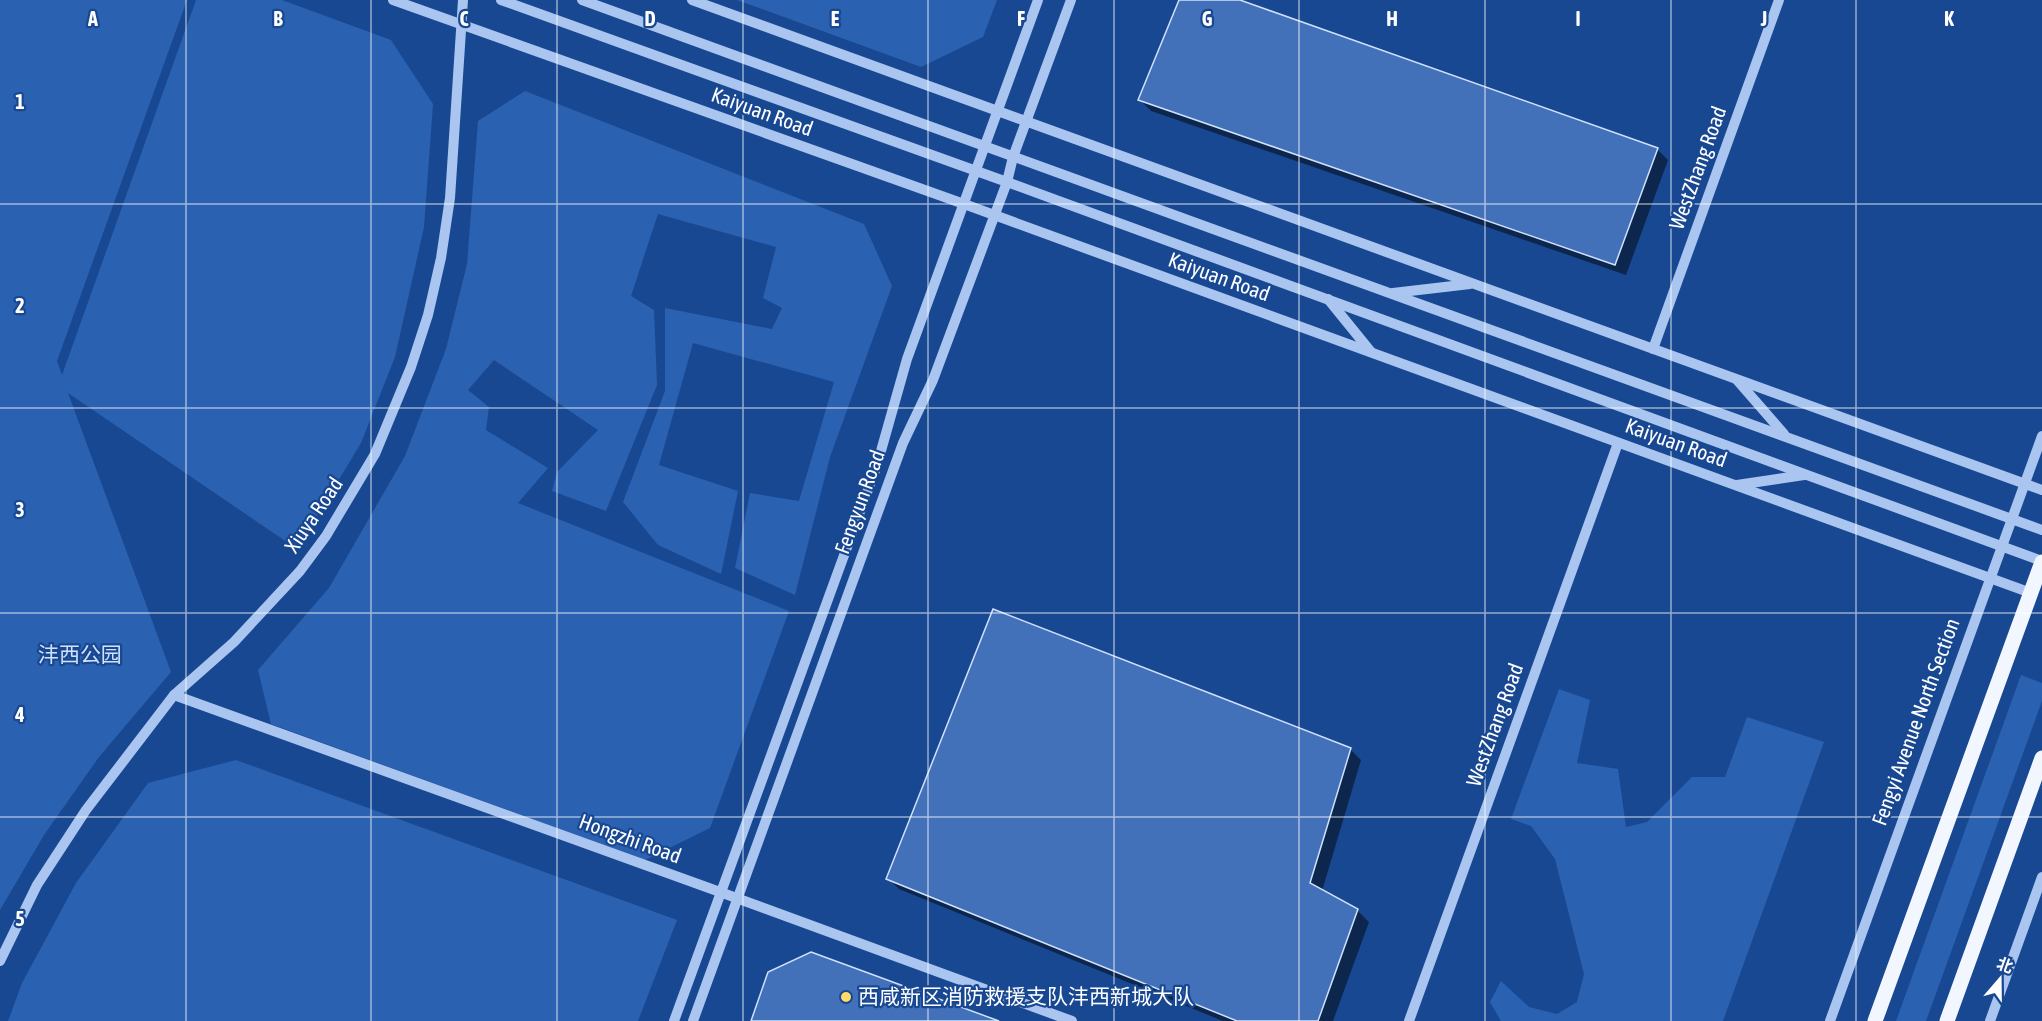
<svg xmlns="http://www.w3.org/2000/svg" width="2042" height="1021" font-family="'Asap Condensed','Noto Sans SC',sans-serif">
	<rect width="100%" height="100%" fill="#194892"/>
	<!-- green -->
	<g fill="#2b61b1">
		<path d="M0,0H187L57,361L62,375L196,0H282L391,40L433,104L424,227L395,357L361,443L297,549L68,393L171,672L99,757L44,835L0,910Z"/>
		<path d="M737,0H997L983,37L921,67Z"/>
		<path d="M525,91L864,224L892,286L830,457L795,595L735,568L750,493L799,501L834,382L693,343L659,465L738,491L721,574L658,545L623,502L665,391V308L772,329L782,308L763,298L776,247L658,214L631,296L654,310L657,385L606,511L552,491L557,472L598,430L494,360L468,390L489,407L486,430L548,468L518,503L789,611L710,828L645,860L271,724L258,670L329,588L405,456L446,349L467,264L478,121Z"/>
		<path d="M2021,675L2042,683V701L1926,1021H1896Z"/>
		<path d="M1559,689L1590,700L1577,763L1618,769L1626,827L1647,822L1692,777H1725L1747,717L1824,742L1723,1021H1501L1490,1002L1501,981L1529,1007L1557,1014L1577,1002L1584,974L1555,859L1531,826L1511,819Z"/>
		<path d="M236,760L677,920L638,1021H8L22,983L76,883L148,783Z"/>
	</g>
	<!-- shadow -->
	<g fill="#0007">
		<path d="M1180,0H1236L1657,149L1668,160L1626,275L1151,111L1140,100Z"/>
		<path d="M1350,749L1361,760L1322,891L1358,911L1369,922L1333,1021H1223L899,889L888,878Z"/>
	</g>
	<!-- building -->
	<g fill="#4271ba" stroke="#cfe1fb" stroke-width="1.5">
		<path d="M1179,0H1240L1658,148L1615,265L1138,100Z"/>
		<path d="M993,609L1351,748L1310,883L1358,909L1318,1021H1237L886,879Z"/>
		<path d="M811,952L999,1021H751L768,972Z"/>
	</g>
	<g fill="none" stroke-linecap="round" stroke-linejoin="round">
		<!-- minor -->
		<g stroke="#a9c5f0" stroke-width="10">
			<path d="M393,0L964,204L2031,593"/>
			<path d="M501,0L1007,182L2042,561"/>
			<path d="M582,0L2042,530"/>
			<path d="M692,0L2042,490"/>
			<path d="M1393,293L1470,284"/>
			<path d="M1328,299L1371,352"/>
			<path d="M1653,349L1779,0"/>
			<path d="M1737,380L1784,434"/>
			<path d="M1737,485L1804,475"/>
			<path d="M174,695L720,892L1072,1021"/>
			<path d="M0,961L37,885L86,810L174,695L234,642L300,571L326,536L375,454L411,367L428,315L441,258L450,198L463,0"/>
			<path d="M674,1021L877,465L907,359L1038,0"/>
			<path d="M693,1021L903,443L933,380L1007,182L1013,157L1071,0"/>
			<path d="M1409,1021L1618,443"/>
			<path d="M1830,1021L2042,436"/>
			<path d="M1990,1021L2042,877"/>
		</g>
		<!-- major -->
		<g stroke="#f1f6ff" stroke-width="15">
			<path d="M1875,1021L2042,562"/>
			<path d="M1947,1021L2042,758"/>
		</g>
	</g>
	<!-- grid -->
	<path fill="none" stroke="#fff" stroke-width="1.5" stroke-opacity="0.55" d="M186,0V1021M371,0V1021M557,0V1021M743,0V1021M928,0V1021M1114,0V1021M1299,0V1021M1485,0V1021M1671,0V1021M1856,0V1021M0,204H2042M0,408H2042M0,613H2042M0,817H2042"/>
	<!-- markers -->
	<circle fill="#ffdb67" stroke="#194892" stroke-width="2" cx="846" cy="997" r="6"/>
	<g text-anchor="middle" stroke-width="4.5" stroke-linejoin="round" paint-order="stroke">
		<!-- street labels -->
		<g font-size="21" fill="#fff" stroke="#194892">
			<text transform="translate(762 112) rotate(20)" y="7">Kaiyuan Road</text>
			<text transform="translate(1698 168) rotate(-70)" y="7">WestZhang Road</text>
			<text transform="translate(1219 277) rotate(20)" y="7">Kaiyuan Road</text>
			<text transform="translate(1676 443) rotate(20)" y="7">Kaiyuan Road</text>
			<text transform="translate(860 502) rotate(-70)" y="7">Fengyun Road</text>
			<text transform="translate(314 515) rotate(-56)" y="7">Xiuya Road</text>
			<text transform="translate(1916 722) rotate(-70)" y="7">Fengyi Avenue North Section</text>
			<text transform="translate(1495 725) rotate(-70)" y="7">WestZhang Road</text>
			<text transform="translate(630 839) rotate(20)" y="7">Hongzhi Road</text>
		</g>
		<!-- park labels -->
		<g font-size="21" fill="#cfe1fb" stroke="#194892">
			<text x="80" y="662">沣西公园</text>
		</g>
		<!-- poi labels -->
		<g font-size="21" fill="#fff" stroke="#194892" text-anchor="start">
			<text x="858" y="1004">西咸新区消防救援支队沣西新城大队</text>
		</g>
	</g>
	<g font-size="20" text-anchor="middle" font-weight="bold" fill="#fff" stroke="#194892" stroke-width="4.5" stroke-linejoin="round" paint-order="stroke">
		<text x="93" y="26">A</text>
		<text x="278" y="26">B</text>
		<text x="464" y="26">C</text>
		<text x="650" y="26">D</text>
		<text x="835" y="26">E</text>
		<text x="1021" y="26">F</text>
		<text x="1207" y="26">G</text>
		<text x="1392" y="26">H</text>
		<text x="1578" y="26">I</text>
		<text x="1764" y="26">J</text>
		<text x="1949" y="26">K</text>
		<text x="20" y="109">1</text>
		<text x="20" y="313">2</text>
		<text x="20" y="517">3</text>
		<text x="20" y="722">4</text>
		<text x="20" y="926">5</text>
	</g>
	<!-- north arrow -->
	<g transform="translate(2000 979) rotate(20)" stroke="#194892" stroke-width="4.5" paint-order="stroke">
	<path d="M0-4.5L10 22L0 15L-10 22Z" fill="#ffffff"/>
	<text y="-9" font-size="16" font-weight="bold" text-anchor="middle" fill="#ffffff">北</text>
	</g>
</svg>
